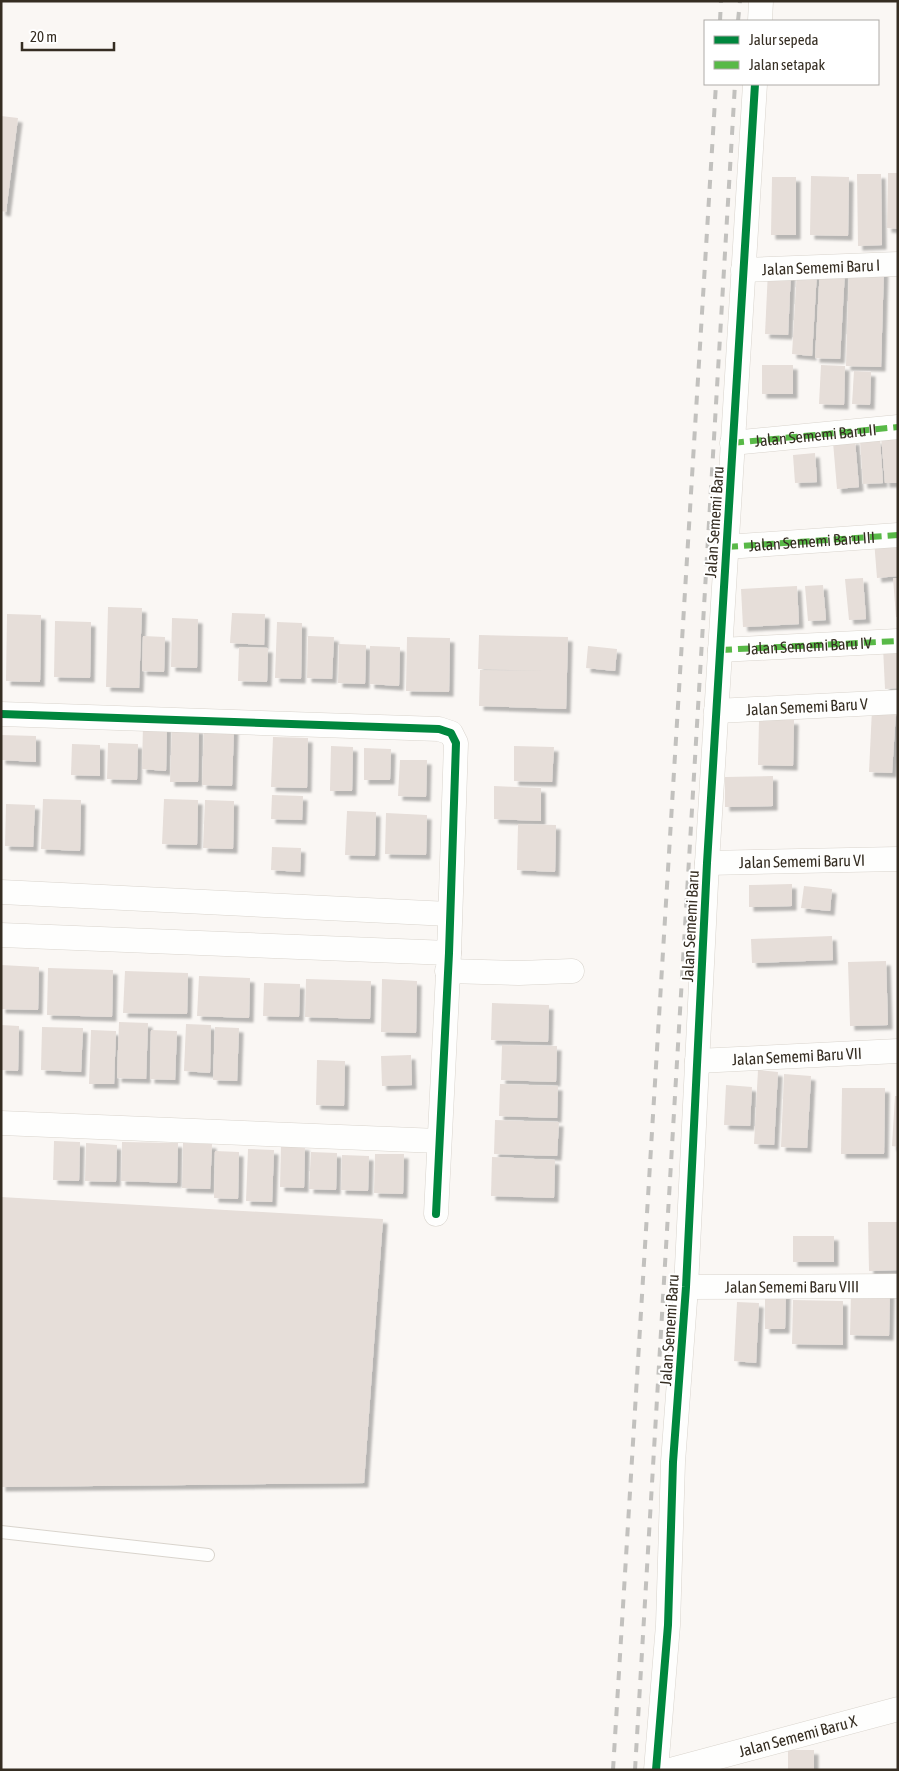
<svg xmlns="http://www.w3.org/2000/svg" width="899" height="1771" font-family="'Asap Condensed',sans-serif">
	<defs>
		<filter id="shadow"><feDropShadow dx="4.5" dy="4.5" stdDeviation="1" flood-color="#0004"/></filter>
	</defs>
	<rect width="100%" height="100%" fill="#faf7f4"/>
	<!-- building -->
	<g fill="#e6ded9" filter="url(#shadow)">
		<path d="M1,116L18,118L6,212L1,211Z"/>
		<path d="M888,173H898V229L887,228Z"/>
		<path d="M857,174H881L882,245L858,246Z"/>
		<path d="M811,176L849,177L848,236L810,235Z"/>
		<path d="M772,177H796V235H771Z"/>
		<path d="M849,267L884,268L881,367L846,366Z"/>
		<path d="M820,268L845,270L840,359L815,358Z"/>
		<path d="M768,270L791,271L788,335L765,334Z"/>
		<path d="M797,270L817,271L812,356L792,354Z"/>
		<rect x="762" y="365" width="31" height="29"/>
		<path d="M821,365L845,366L844,405L819,404Z"/>
		<path d="M854,371L871,372L870,405L852,404Z"/>
		<path d="M898,434V483H885L881,435Z"/>
		<path d="M880,439L883,483L863,484L860,440Z"/>
		<path d="M855,440L859,487L837,489L833,442Z"/>
		<path d="M815,453L817,482L795,483L793,455Z"/>
		<path d="M898,539V576L877,578L874,540Z"/>
		<path d="M863,578L866,619L849,620L845,579Z"/>
		<path d="M893,578H898V617H896Z"/>
		<path d="M823,585L826,620L808,621L805,586Z"/>
		<path d="M797,586L799,624L743,627L741,589Z"/>
		<path d="M108,607L142,608L139,688L106,687Z"/>
		<path d="M232,613L265,614L264,645L230,643Z"/>
		<path d="M7,614L41,615L40,682L6,681Z"/>
		<path d="M172,618L198,619L197,668L171,667Z"/>
		<path d="M55,621L91,622L90,678L54,677Z"/>
		<path d="M277,622L302,623L301,679L275,678Z"/>
		<path d="M479,635L568,637L566,709L479,706L480,670L545,671L478,669Z"/>
		<path d="M143,636L165,637L164,672L142,671Z"/>
		<path d="M308,636L334,637L332,679L307,678Z"/>
		<path d="M407,637L450,638L449,692L406,691Z"/>
		<path d="M339,644L366,645L365,684L338,683Z"/>
		<path d="M370,646L400,647L399,686L370,684Z"/>
		<path d="M588,646L617,649L615,671L586,668Z"/>
		<path d="M898,646V688L885,689L883,647Z"/>
		<path d="M239,647L268,648L267,682L238,681Z"/>
		<path d="M872,709L896,711L892,773L869,772Z"/>
		<path d="M759,720H794L793,766L758,765Z"/>
		<path d="M143,724L167,725L166,771L142,769Z"/>
		<path d="M172,727L199,729L198,782H170Z"/>
		<path d="M204,727L234,728L232,786L202,785Z"/>
		<path d="M1,735L36,736V762L1,760Z"/>
		<path d="M273,737L308,738L307,788L271,787Z"/>
		<path d="M108,743L138,744L137,780L107,779Z"/>
		<path d="M72,744L100,745V776L71,775Z"/>
		<path d="M331,746L353,747L352,791H330Z"/>
		<path d="M514,746L554,747L552,782L514,781Z"/>
		<path d="M364,748L391,749L390,780H364Z"/>
		<path d="M400,760H427L426,797L398,796Z"/>
		<path d="M773,776V806L725,807V777Z"/>
		<path d="M494,786L541,788V821L494,819Z"/>
		<path d="M272,795L303,796L302,820L271,819Z"/>
		<path d="M43,799L81,800L80,851L41,849Z"/>
		<path d="M164,799L198,800L197,845L162,844Z"/>
		<path d="M205,800L234,801L233,849L203,848Z"/>
		<path d="M6,804L35,805L33,847L5,846Z"/>
		<path d="M347,811L376,812L375,856L345,855Z"/>
		<path d="M386,813L427,815L426,855L385,854Z"/>
		<path d="M518,824L556,825L555,872L517,870Z"/>
		<path d="M272,847L301,848L300,872L271,870Z"/>
		<path d="M792,884V906L749,907V885Z"/>
		<path d="M804,886L832,889L830,911L801,908Z"/>
		<path d="M832,936L833,960L752,963L751,939Z"/>
		<path d="M886,961L888,1025L850,1026L848,962Z"/>
		<path d="M1,965L39,967L38,1010L1,1009Z"/>
		<path d="M48,968L113,970L112,1017L47,1015Z"/>
		<path d="M125,971L188,973L187,1014L123,1013Z"/>
		<path d="M199,976L250,978L249,1018L197,1016Z"/>
		<path d="M306,979L371,981L370,1019L305,1017Z"/>
		<path d="M382,979L417,981L416,1033L381,1032Z"/>
		<path d="M264,983L300,984L299,1017L263,1016Z"/>
		<path d="M492,1003L549,1005L548,1042L491,1040Z"/>
		<path d="M119,1022L148,1023L146,1079L117,1078Z"/>
		<path d="M186,1024L211,1025L210,1073L184,1071Z"/>
		<path d="M1,1025L19,1026L18,1071L1,1070Z"/>
		<path d="M42,1027L83,1028L81,1072L41,1070Z"/>
		<path d="M215,1027L239,1028L237,1081L213,1080Z"/>
		<path d="M91,1030L116,1031L114,1084H89Z"/>
		<path d="M151,1030L177,1031L175,1080L150,1079Z"/>
		<path d="M502,1045L557,1046L556,1082L501,1080Z"/>
		<path d="M411,1055L412,1085L382,1086L381,1056Z"/>
		<path d="M317,1060L345,1061L344,1106L316,1105Z"/>
		<path d="M758,1070L778,1072L774,1145L754,1144Z"/>
		<path d="M784,1074L811,1076L807,1148L781,1147Z"/>
		<path d="M500,1084L558,1086L557,1118L499,1116Z"/>
		<path d="M726,1085L752,1087L750,1126L724,1125Z"/>
		<path d="M842,1088H885L884,1154H841Z"/>
		<path d="M895,1096H898V1147L892,1146Z"/>
		<path d="M495,1120L559,1122L557,1156L494,1154Z"/>
		<path d="M54,1141L80,1142L79,1181L53,1180Z"/>
		<path d="M122,1142L178,1143L177,1183L121,1181Z"/>
		<path d="M86,1143L117,1145L116,1182L85,1181Z"/>
		<path d="M183,1143L212,1144L210,1189L182,1188Z"/>
		<path d="M281,1145L305,1146L304,1188L280,1187Z"/>
		<path d="M248,1149L274,1150L272,1202L246,1201Z"/>
		<path d="M215,1151L239,1152L238,1199L214,1198Z"/>
		<path d="M311,1152L337,1153L336,1190L309,1189Z"/>
		<path d="M375,1154H404L403,1194L374,1193Z"/>
		<path d="M342,1155L369,1156L368,1191L341,1190Z"/>
		<path d="M492,1157L555,1160L554,1198L491,1196Z"/>
		<path d="M1,1197L383,1219L364,1483L1,1487Z"/>
		<path d="M868,1222H898V1270L869,1271Z"/>
		<rect x="793" y="1236" width="41" height="26"/>
		<path d="M765,1291H786L785,1329H765Z"/>
		<path d="M851,1291L890,1292L889,1336L850,1335Z"/>
		<path d="M793,1300L843,1301V1345L792,1344Z"/>
		<path d="M737,1302L759,1303L756,1363L734,1361Z"/>
		<rect x="788" y="1750" width="26" height="20"/>
	</g>
	<g fill="none" stroke-linecap="round" stroke-linejoin="round">
		<defs>
			<path id="service" d="M1,1532L208,1555"/>
			<g id="minor">
				<path d="M760,21L761,1"/>
				<path id="s1" d="M743,270L898,264"/>
				<path id="s2" d="M732,443L898,427"/>
				<path id="s3" d="M726,547L898,535"/>
				<path id="s4" d="M720,650L898,641"/>
				<path id="s5" d="M716,711L898,702"/>
				<path d="M1,714L439,729L451,733L456,743L449,953L436,1214"/>
				<path id="s6" d="M707,863L898,859"/>
				<path d="M1,892L449,914"/>
				<path d="M1,935L449,953"/>
				<path d="M447,971L519,973L572,971"/>
				<path id="s7" d="M697,1061L898,1051"/>
				<path d="M1,1123L439,1141"/>
				<path id="s8" d="M686,1287L898,1286"/>
				<path d="M656,1770L668,1625L673,1462L686,1287L707,863L755,84"/>
				<path id="s9" d="M670,1770L898,1709"/>
			</g>
		</defs>
		<!-- service casing -->
		<use href="#service" stroke="#d9d4cd" stroke-width="14"/>
		<!-- minor casing -->
		<use href="#minor" stroke="#d9d4cd" stroke-width="25"/>
		<!-- service -->
		<use href="#service" stroke="#fefefd" stroke-width="12"/>
		<!-- minor -->
		<use href="#minor" stroke="#fefefd" stroke-width="24"/>
		<!-- rail -->
		<g stroke="#c2c1be" stroke-width="4" stroke-dasharray="9 9" stroke-linecap="butt">
			<path d="M720,21L721,1"/>
			<path d="M738,21L740,1"/>
			<path d="M613,1770L716,84"/>
			<path d="M635,1770L735,84"/>
		</g>
		<!-- quiet -->
		<g stroke="#58b947" stroke-width="6" stroke-dasharray="12 6" stroke-linecap="butt">
			<path d="M732,443L898,427"/>
			<path d="M726,547L898,535"/>
			<path d="M720,650L898,641"/>
		</g>
		<defs>
			<g id="cycleway">
				<path d="M1,714L439,729L451,733L456,743L449,953L436,1214"/>
				<path d="M656,1770L668,1625L673,1462L686,1287L707,863L755,84"/>
			</g>
		</defs>
		<!-- cycleway casing -->
		<use href="#cycleway" stroke="#fff" stroke-width="11"/>
		<!-- cycleway -->
		<use href="#cycleway" stroke="#00873e" stroke-width="8"/>
	</g>
	<g text-anchor="middle" stroke-width="4" stroke-linejoin="round" paint-order="stroke">
		<!-- street labels -->
		<g font-size="16" fill="#352d22" stroke="#fff">
			<text dy="6" stroke="none"><textPath href="#s1" startOffset="78">Jalan Sememi Baru I</textPath></text>
			<text dy="6" stroke="none"><textPath href="#s2" startOffset="84">Jalan Sememi Baru II</textPath></text>
			<text transform="translate(714 522) rotate(-86)" y="6">Jalan Sememi Baru</text>
			<text dy="6" stroke="none"><textPath href="#s3" startOffset="86">Jalan Sememi Baru III</textPath></text>
			<text dy="6" stroke="none"><textPath href="#s4" startOffset="89">Jalan Sememi Baru IV</textPath></text>
			<text dy="6" stroke="none"><textPath href="#s5" startOffset="91">Jalan Sememi Baru V</textPath></text>
			<text dy="6" stroke="none"><textPath href="#s6" startOffset="95">Jalan Sememi Baru VI</textPath></text>
			<text transform="translate(690 926) rotate(-87)" y="6">Jalan Sememi Baru</text>
			<text dy="6" stroke="none"><textPath href="#s7" startOffset="100">Jalan Sememi Baru VII</textPath></text>
			<text dy="6" stroke="none"><textPath href="#s8" startOffset="106">Jalan Sememi Baru VIII</textPath></text>
			<text transform="translate(669 1330) rotate(-86)" y="6">Jalan Sememi Baru</text>
			<text dy="6" stroke="none"><textPath href="#s9" startOffset="132">Jalan Sememi Baru X</textPath></text>
		</g>
	</g>
	<!-- border -->
	<rect width="899" height="1771" fill="none" stroke="#352d22" stroke-width="5"/>
	<!-- legend -->
	<rect x="704" y="20" width="175" height="65" fill="#ffffff" stroke="#aeaba7"/>
	<rect x="714" y="36" width="25" height="8" fill="#00873e" stroke="#aeaba7"/>
	<text x="749" y="45" font-size="15" fill="#352d22">Jalur sepeda</text>
	<rect x="714" y="61" width="25" height="8" fill="#58b947" stroke="#aeaba7"/>
	<text x="749" y="70" font-size="15" fill="#352d22">Jalan setapak</text>
	<!-- scale -->
	<path d="M22 42v8h92v-8" fill="none" stroke="#352d22" stroke-width="2.5"/>
	<text x="30" y="42" font-size="15" fill="#352d22" stroke="#ffffff" stroke-width="4" paint-order="stroke">20 m</text>
</svg>
